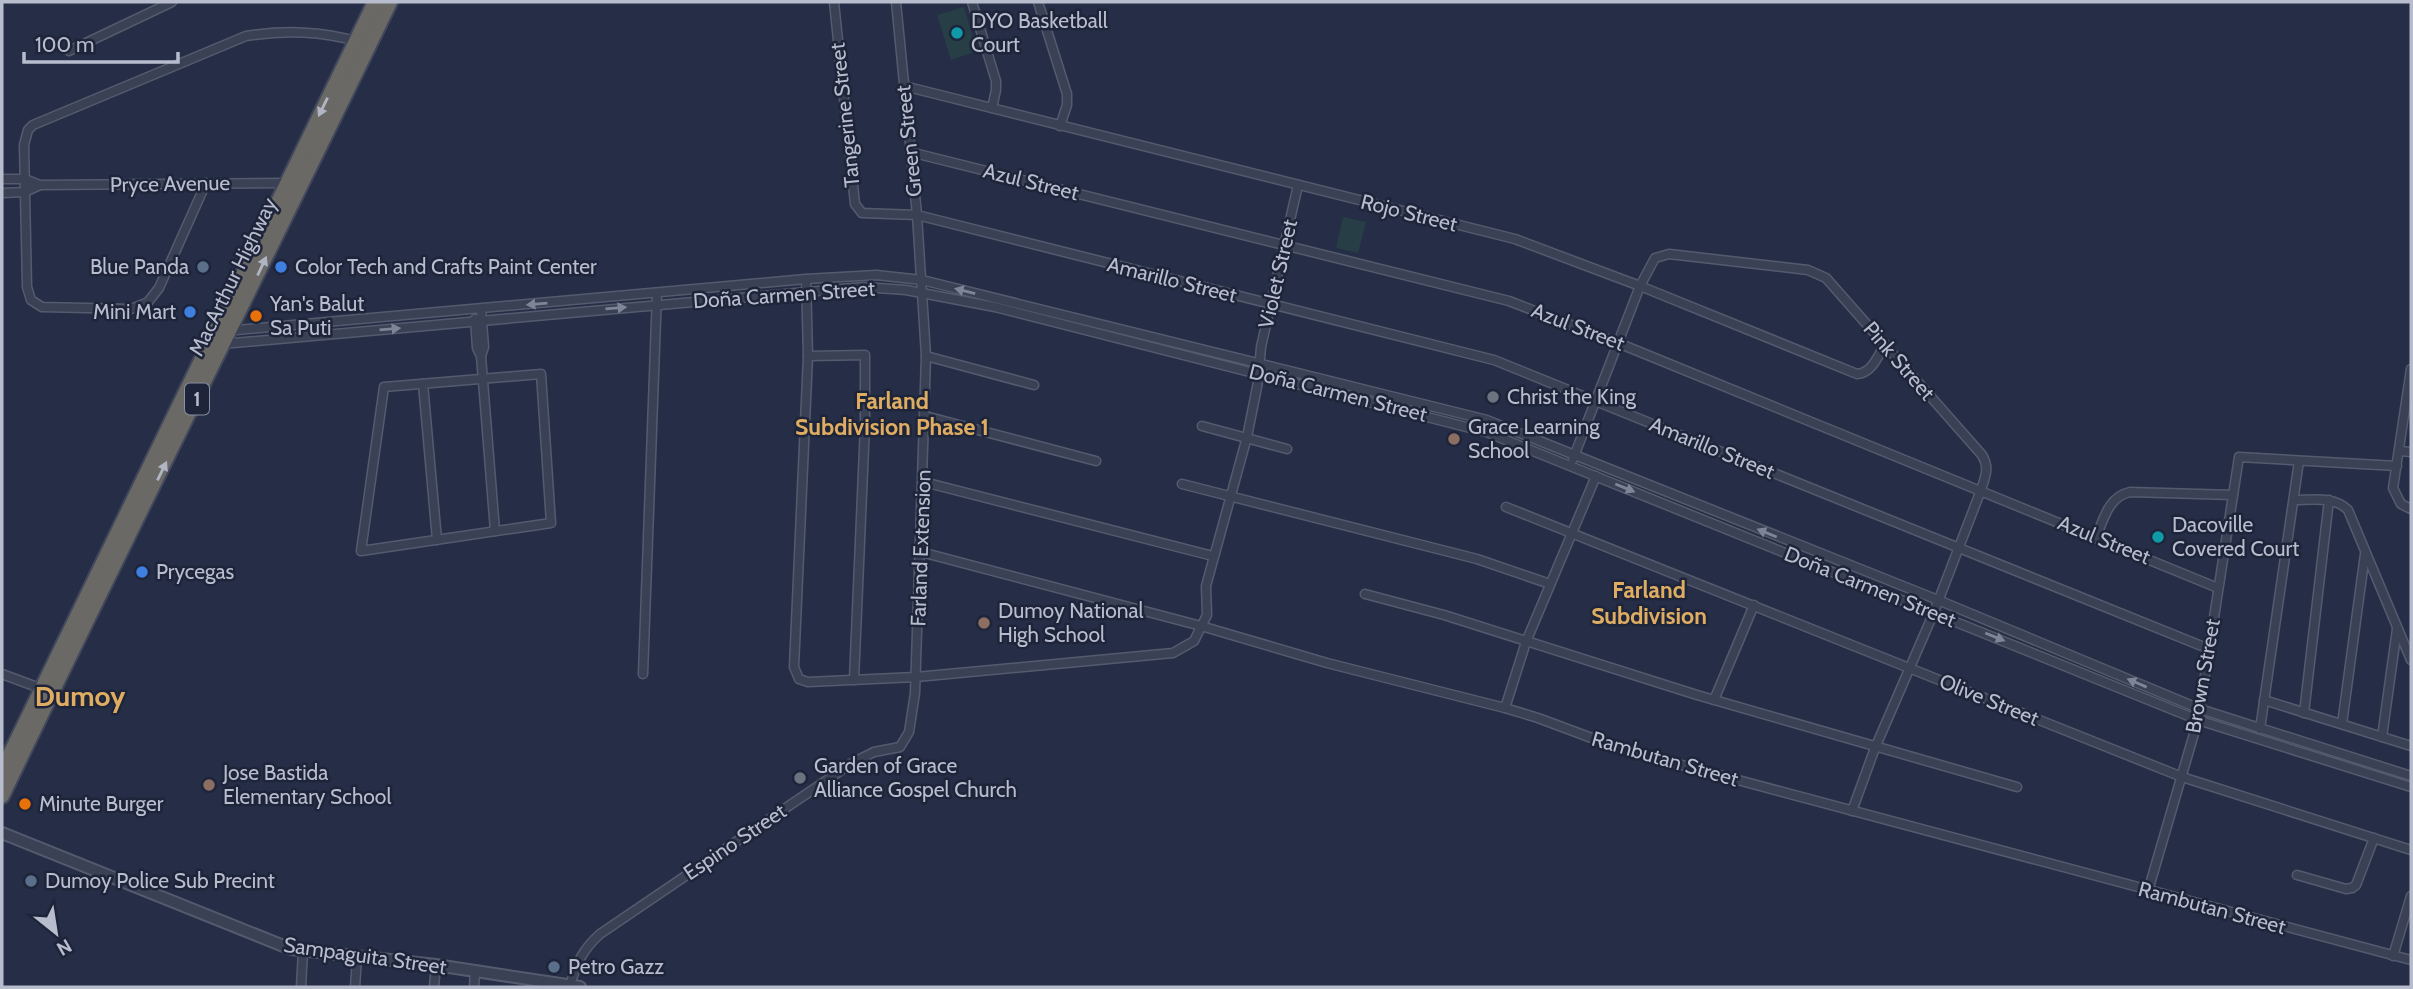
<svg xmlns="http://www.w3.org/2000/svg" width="2413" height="989" font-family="Cabin,sans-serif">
	<rect width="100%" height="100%" fill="#252e46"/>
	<!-- grass -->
	<g fill="#273e46">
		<path d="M964,7L977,51L951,60L937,15Z"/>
		<path d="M1343,217L1366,222L1358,253L1336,248Z"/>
	</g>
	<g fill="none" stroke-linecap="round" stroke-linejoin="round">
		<defs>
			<g id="minor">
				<path d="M834,2L855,204L862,213L917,215L1494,360L2209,649"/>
				<path d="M972,2L996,81V90L992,108"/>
				<path d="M1038,2L1067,94V105L1060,126"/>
				<path d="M69,51L172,2"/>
				<path d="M904,86L1515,239L1640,286L1857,374C1872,373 1878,356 1885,344"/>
				<path d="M910,152L1509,301L1618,343L2218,588"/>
				<path d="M2,179H25L40,185L288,183"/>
				<path d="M206,183L159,288L148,302L131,309L42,307L31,300L27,287L24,145L28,130L33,125L246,36C286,30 321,31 360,42"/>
				<path d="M2,193L25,192L40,185"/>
				<path d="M806,279L808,356L794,667L799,679L808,682L916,677L1173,653L1194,641L1207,615L1206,586L1247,437L1258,382L1261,347L1298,185"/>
				<path d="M475,319L477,348L481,356L495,531"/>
				<path d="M226,331L806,279L876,275L922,280L1487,420L1938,600L2200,709L2411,776"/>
				<path d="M222,344L863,287L906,290L995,307L1486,432L2198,720L2411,787"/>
				<path d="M481,356L484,347L481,309"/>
				<path d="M808,356L865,355V425L854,680"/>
				<path d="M926,356L1034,385"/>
				<path d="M2411,369L2393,488L2401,504L2411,509"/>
				<path d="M541,374L551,523L361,551L384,387Z"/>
				<path d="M423,384L437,540"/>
				<path d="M925,416L1096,461"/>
				<path d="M1202,426L1287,449"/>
				<path d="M2400,451L2411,452"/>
				<path d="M1573,459L1640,286L1655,258L1669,254L1808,270L1826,278L1982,455C1990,468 1985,477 1981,490L1934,612L1875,748L1852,811"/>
				<path d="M924,482L1213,556"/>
				<path d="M1182,484L1477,559L1550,584"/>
				<path d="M2294,500C2312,500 2335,496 2348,510L2411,660"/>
				<path d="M1506,507L2182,777L2411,850"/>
				<path d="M2096,537C2104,519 2108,497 2130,492L2233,495"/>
				<path d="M921,552L1201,626L1327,663L1505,708L1538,718L1605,743L1678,764L2411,960"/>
				<path d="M1365,594L1444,615L1697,695L2017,787"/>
				<path d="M2,674L45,690"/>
				<path d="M643,674L657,293"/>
				<path d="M1714,700L1754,605"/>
				<path d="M2264,700L2411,746"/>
				<path d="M1505,708L1526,642L1596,476"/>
				<path d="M2304,713L2329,500"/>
				<path d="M2342,724L2365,554"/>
				<path d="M2260,729L2299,461"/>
				<path d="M2382,737L2397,629"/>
				<path d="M2297,875L2346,889L2352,888L2356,885L2374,838"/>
				<path d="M2148,891L2198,720L2239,457L2397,466"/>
				<path d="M2393,956L2411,896"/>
				<path d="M301,987L303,951"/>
				<path d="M355,987L357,957"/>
				<path d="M434,987L436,965"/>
				<path d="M474,987L475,971"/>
				<path d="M570,987C575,965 583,949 600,934L852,763L874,752L900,747L909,732L915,693L926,356L917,215L896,2"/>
			</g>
			<path id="tertiary" d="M2,833L291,949L436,965L580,987"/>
			<g id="trunk">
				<path d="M2,771L375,2"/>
				<path d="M2,796C129,530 262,267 390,2"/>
			</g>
		</defs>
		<!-- minor casing -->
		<use href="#minor" stroke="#555b6f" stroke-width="11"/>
		<!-- tertiary casing -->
		<use href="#tertiary" stroke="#555b6f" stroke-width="14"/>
		<!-- trunk casing -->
		<use href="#trunk" stroke="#41485c" stroke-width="18"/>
		<!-- minor -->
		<use href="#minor" stroke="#3a4155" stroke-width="8"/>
		<!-- tertiary -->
		<use href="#tertiary" stroke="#3a4155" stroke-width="10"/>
		<!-- trunk -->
		<use href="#trunk" stroke="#6a6966" stroke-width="14"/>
	</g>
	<!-- one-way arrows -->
	<defs><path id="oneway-solid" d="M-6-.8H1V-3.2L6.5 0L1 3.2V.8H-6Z" transform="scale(1.75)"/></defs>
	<g fill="#b0b5c4">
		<use href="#oneway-solid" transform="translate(323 107) rotate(116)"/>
		<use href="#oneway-solid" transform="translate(262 266) rotate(-65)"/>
		<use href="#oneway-solid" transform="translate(162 471) rotate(-64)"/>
	</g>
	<g fill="#7f8598">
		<use href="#oneway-solid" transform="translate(965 291) rotate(-166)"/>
		<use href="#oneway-solid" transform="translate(537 304) rotate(175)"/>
		<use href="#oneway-solid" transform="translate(616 308) rotate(-5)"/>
		<use href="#oneway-solid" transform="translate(390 329) rotate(-5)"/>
		<use href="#oneway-solid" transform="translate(1625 488) rotate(22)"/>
		<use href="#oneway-solid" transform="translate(1767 533) rotate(-158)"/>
		<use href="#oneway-solid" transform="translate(1995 637) rotate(22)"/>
		<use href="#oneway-solid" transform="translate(2137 683) rotate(-157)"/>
	</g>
	<!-- markers -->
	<g fill="#0f9aa8" stroke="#1e253a" stroke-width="2.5">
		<circle cx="957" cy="33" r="7"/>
		<circle cx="2158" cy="537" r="7"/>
	</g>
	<g fill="#5c6f8a" stroke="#1e253a" stroke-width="2.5">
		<circle cx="203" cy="267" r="7"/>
		<circle cx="31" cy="881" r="7"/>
		<circle cx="554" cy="967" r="7"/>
	</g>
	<g fill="#3f7fe0" stroke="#1e253a" stroke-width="2.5">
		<circle cx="281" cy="267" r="7"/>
		<circle cx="190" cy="312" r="7"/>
		<circle cx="142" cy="572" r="7"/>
	</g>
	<g fill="#e8710a" stroke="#1e253a" stroke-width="2.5">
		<circle cx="256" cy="316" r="7"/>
		<circle cx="25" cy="804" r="7"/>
	</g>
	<g fill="#6b7280" stroke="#1e253a" stroke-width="2.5">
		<circle cx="1493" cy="397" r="7"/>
		<circle cx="800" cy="778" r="7"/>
	</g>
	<g fill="#8d6e63" stroke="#1e253a" stroke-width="2.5">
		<circle cx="1454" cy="439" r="7"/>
		<circle cx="984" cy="623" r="7"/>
		<circle cx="209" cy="785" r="7"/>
	</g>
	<g text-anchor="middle" stroke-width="5" stroke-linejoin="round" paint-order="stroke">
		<!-- shield labels -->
		<rect fill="#1e253a" stroke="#8a8fa2" stroke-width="2" x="185" y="383.5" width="24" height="31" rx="5"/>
		<g font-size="19" font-weight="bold" fill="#b8bdce">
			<text x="197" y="406">1</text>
		</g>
		<!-- poi labels -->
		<g font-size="21" fill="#b8bdce" stroke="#1e253a" text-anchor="start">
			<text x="971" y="28">DYO Basketball<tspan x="971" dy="24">Court</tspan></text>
			<text x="189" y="274" text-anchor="end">Blue Panda</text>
			<text x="295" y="274">Color Tech and Crafts Paint Center</text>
			<text x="270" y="311">Yan's Balut<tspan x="270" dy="24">Sa Puti</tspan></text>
			<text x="176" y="319" text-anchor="end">Mini Mart</text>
			<text x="1507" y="404">Christ the King</text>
			<text x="1468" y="434">Grace Learning<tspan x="1468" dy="24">School</tspan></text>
			<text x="2172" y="532">Dacoville<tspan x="2172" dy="24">Covered Court</tspan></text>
			<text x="156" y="579">Prycegas</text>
			<text x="998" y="618">Dumoy National<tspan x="998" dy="24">High School</tspan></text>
			<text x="814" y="773">Garden of Grace<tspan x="814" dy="24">Alliance Gospel Church</tspan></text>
			<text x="223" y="780">Jose Bastida<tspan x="223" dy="24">Elementary School</tspan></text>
			<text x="39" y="811">Minute Burger</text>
			<text x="45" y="888">Dumoy Police Sub Precint</text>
			<text x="568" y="974">Petro Gazz</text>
		</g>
		<!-- street labels -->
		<g font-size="21" fill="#b8bdce" stroke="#1e253a">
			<text transform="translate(845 115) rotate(-96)" y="7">Tangerine Street</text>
			<text transform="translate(909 141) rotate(-96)" y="7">Green Street</text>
			<text transform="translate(1031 182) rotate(14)" y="7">Azul Street</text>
			<text transform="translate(170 184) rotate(-1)" y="7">Pryce Avenue</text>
			<text transform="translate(1409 213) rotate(14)" y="7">Rojo Street</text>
			<text transform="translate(1278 274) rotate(-77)" y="7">Violet Street</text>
			<text transform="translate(233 277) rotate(-64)" y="7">MacArthur Highway</text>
			<text transform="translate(1172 280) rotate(14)" y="7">Amarillo Street</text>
			<text transform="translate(784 295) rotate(-4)" y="7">Doña Carmen Street</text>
			<text transform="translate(1578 327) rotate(21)" y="7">Azul Street</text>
			<text transform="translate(1899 361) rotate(49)" y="7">Pink Street</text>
			<text transform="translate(1338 393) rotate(14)" y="7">Doña Carmen Street</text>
			<text transform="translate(1712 448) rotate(22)" y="7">Amarillo Street</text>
			<text transform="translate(2104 540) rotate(22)" y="7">Azul Street</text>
			<text transform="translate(921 548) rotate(-88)" y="7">Farland Extension</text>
			<text transform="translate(1870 587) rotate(22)" y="7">Doña Carmen Street</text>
			<text transform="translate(2203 676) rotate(-80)" y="7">Brown Street</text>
			<text transform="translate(1989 700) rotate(22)" y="7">Olive Street</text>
			<text transform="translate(1665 759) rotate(16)" y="7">Rambutan Street</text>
			<text transform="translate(735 842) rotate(-34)" y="7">Espino Street</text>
			<text transform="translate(2212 908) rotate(15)" y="7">Rambutan Street</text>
			<text transform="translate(365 956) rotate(8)" y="7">Sampaguita Street</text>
		</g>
		<!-- neighbourhood labels -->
		<g font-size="23" font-weight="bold" fill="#dfad62" stroke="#1e253a">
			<text x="892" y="409">Farland<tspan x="892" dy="26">Subdivision Phase 1</tspan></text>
			<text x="1649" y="598">Farland<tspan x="1649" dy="26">Subdivision</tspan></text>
		</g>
		<!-- district labels -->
		<g font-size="28" font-weight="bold" fill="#dfad62" stroke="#1e253a">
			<text x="80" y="706">Dumoy</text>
		</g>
	</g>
	<!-- border -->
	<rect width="2413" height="989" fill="none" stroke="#b8bdce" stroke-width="7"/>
	<!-- north arrow -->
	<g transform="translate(56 933) rotate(150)" stroke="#1e253a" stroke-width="5" paint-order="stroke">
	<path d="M0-5L12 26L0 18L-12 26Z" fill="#b8bdce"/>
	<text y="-10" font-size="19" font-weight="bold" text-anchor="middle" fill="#b8bdce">N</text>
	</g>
	<!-- scale -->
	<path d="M24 52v10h154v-10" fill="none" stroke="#b8bdce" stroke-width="3.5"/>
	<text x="35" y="52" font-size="21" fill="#b8bdce" stroke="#1e253a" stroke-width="5" paint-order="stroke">100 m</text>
</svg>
